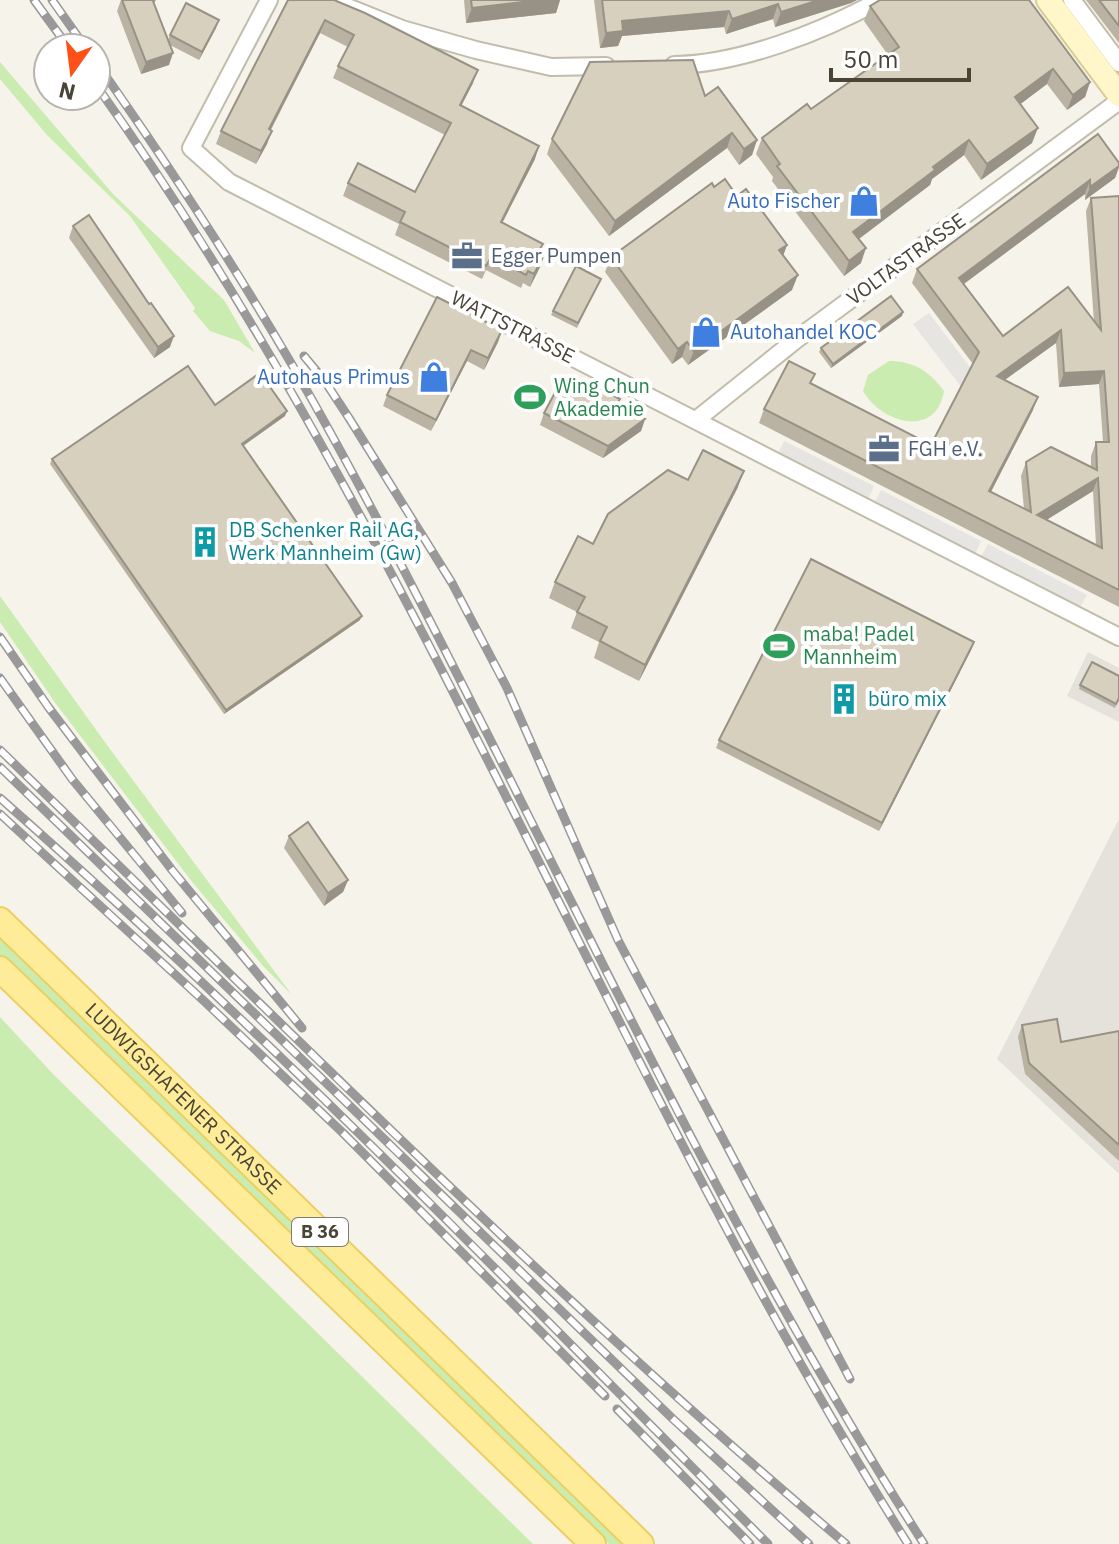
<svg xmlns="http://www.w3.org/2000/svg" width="1119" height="1544" font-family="'IBM Plex Sans',sans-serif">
	<rect width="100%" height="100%" fill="#f6f3ea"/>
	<!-- industrial -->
	<g fill="#e5e2db">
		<path d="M1088,652L1119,668V722L1067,696Z"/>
		<path d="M1119,819V1174L997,1059Z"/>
	</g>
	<!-- green -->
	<g fill="#cbecb0">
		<path d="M0,62L113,194L224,300L255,353L239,341L210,331L193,311L195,308L130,216L47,135L0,79Z"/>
		<path d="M889,361C914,361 929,371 944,391C936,439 881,423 863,391L868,375Z"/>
		<path d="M0,596L107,745L292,995L264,967L193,883L56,704L0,622Z"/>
		<path d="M0,936L627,1544H609L73,1026L0,955Z"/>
		<path d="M0,1017L54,1075L533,1544H0Z"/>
	</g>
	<!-- parking -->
	<g fill="#e7e5e1">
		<path d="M929,313L972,370L962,388L913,324Z"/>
		<path d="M784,441L874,486L868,500L778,454Z"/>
		<path d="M881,490L981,541L975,554L874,503Z"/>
		<path d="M988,544L1087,595L1080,607L981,557Z"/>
	</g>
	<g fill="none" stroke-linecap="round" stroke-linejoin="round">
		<defs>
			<g id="street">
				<path d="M269,0L191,148L229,182L1119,637"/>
				<path d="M330,0L402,29L476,50L551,67L606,66"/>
				<path d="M1072,0L1119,63"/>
				<path d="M674,65C740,64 822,32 880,0"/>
				<path d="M696,420L797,339L1119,101"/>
			</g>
			<path id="secondary" d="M1048,0L1119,95"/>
			<g id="primary">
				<path id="s1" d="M0,920L641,1544"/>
				<path d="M0,969L593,1544"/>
			</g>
		</defs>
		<!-- street casing -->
		<use href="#street" stroke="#c2bcab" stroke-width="20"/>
		<!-- secondary casing -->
		<use href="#secondary" stroke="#d8cd97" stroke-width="26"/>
		<!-- primary casing -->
		<use href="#primary" stroke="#ebcf62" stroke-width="28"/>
		<!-- street -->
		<use href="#street" stroke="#fff" stroke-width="16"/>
		<!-- secondary -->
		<use href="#secondary" stroke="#fff7ca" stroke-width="22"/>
		<!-- primary -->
		<use href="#primary" stroke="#ffec99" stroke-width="24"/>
		<defs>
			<g id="rail">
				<path d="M34,0L69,48"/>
				<path d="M52,0L86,48"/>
				<path d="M96,62C165,160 231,260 291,363C368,496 437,634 506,771C637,1033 766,1297 924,1544"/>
				<path d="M96,85C420,540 611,1073 908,1544"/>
				<path d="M304,356L324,380L349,418L452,583L507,688L618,940L850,1379"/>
				<path d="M0,637L49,708L172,870L302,1028"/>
				<path d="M0,678L72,779L182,913"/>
				<path d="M0,750C278,1019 550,1295 846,1544"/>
				<path d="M0,767L673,1419L809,1544"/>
				<path d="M0,798C268,1034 517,1290 768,1544"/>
				<path d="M0,814L204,1001L343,1133L605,1396"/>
				<path d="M617,1409L750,1544"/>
			</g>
		</defs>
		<!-- rail casing -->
		<use href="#rail" stroke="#999" stroke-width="9"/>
		<!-- rail -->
		<use href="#rail" stroke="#fff" stroke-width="6" stroke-dasharray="18" stroke-linecap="butt"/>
	</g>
	<!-- wall -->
	<g fill="#bab3a3" fill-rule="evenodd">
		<path d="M121,0H156L154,4L168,40L170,35L216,28L199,60L170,45L169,65L141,74L117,11Z"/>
		<path d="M288,0L473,83L461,106L535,159L502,223L539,252L544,255L540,267L530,287L523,283L521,288L486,270L482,279L395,235L399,224L343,196L348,183L415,192L445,135L333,78L338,66L348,47L320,33L271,130L267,144L256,164L216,144L221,131Z"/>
		<path d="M464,0H560L556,13L466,23Z"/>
		<path d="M594,0H857L851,3L775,27L773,19L726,34L724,27L622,36L618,46L600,48Z"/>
		<path d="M1086,0H1119V43Z"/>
		<path d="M870,6L1090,82L1085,97L1067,110L1047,84L1020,104L1032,143L981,180L964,155L932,179L930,185L859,239L861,263L844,276L772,181L773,177L756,154L762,138L811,109L888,55L864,21Z"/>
		<path d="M705,96L757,140L752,155L739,165L727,148L609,236L547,154L552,139Z"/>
		<path d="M1119,163V168L1115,178L1085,200V194L964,284L1003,336L1094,322L1086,211L1091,198L1119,196V607L759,423L764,409L811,384L931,445L973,364L912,283L917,269ZM1056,343L1059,387L1099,384L1103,442H1096L1091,456V467L1026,462L1021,476L1024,509L991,492L1033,410L1005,380ZM1093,491L1096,545L1046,520Z"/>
		<path d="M714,187L737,196L787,245L783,255L792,290L688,365L682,357L672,364L605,272L611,257Z"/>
		<path d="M73,226L149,304L170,347L154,358L69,238Z"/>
		<path d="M599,283L577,328L551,315L553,311Z"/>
		<path d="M902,316L831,368L819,352L821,348Z"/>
		<path d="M502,330L498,342L484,370L467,361L431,431L383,406L387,395Z"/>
		<path d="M618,404L645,419L641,431L603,458L540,425L544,413Z"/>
		<path d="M215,405L285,416L243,446L360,620L224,714L50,464L52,459Z"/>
		<path d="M688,480L738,487L639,681L594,658L599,642L571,628L577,612L549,598L555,582L593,544Z"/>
		<path d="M974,642L971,650L879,831L716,748L719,740Z"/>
		<path d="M1080,685L1119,699L1115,708L1079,689Z"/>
		<path d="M289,836L348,880L343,892L324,906L284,848Z"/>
		<path d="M1022,1025L1061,1042L1119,1031V1161L1025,1074L1018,1037Z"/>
	</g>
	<!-- shaded-wall -->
	<g fill="#979285">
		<path d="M539,0H560L556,13L466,23L472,8Z"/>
		<path d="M819,0H857L851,3L775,27L781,12Z"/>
		<path d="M778,4L773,19L726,34L732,19Z"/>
		<path d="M729,11L724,27L622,36L618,46L600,48L606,33L622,21Z"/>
		<path d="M219,20L216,28L199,60L202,52Z"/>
		<path d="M325,20L320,33L264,142L269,129Z"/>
		<path d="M173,53L169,65L141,74L146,62Z"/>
		<path d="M1053,69L1047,84L1010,112L1015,97Z"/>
		<path d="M478,70L473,83L455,118L460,105Z"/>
		<path d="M1090,82L1085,97L1067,110L1073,95Z"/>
		<path d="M1038,128L1032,143L981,180L987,164Z"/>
		<path d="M272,131L267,144L256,164L261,151Z"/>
		<path d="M732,133L727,148L609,236L615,221Z"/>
		<path d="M757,140L752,155L739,165L744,149Z"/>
		<path d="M969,140L964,155L932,179L930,185L848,247L853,232L933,167Z"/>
		<path d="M539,146L535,159L496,235L501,222Z"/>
		<path d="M1119,166L1115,178L1085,200L1090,187Z"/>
		<path d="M1090,180L1085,194L954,291L959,278Z"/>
		<path d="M787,245L782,259L779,250Z"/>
		<path d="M866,248L861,263L844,276L849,261Z"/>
		<path d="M544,255L540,267L530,287L534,274Z"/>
		<path d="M798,275L792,290L688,365L694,351Z"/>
		<path d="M903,312L902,316L831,368L833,364Z"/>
		<path d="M502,330L498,342L484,370L488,358Z"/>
		<path d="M1061,330L1056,343L992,389L997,376Z"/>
		<path d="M174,336L170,347L154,358L158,347Z"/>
		<path d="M687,342L682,357L672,364L678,349Z"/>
		<path d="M471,350L467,361L431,431L436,420Z"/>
		<path d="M1104,371L1099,384L1059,387L1064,373Z"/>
		<path d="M1038,397L1033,410L984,505L989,491Z"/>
		<path d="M287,411L285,416L240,448L242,444Z"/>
		<path d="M645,419L641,431L603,458L608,446Z"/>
		<path d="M744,471L738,487L639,681L645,665Z"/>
		<path d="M1098,478L1093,491L1032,529L1037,515Z"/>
		<path d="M362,616L360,620L224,714L226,710Z"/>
		<path d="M974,642L971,650L879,831L882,823Z"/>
		<path d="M348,880L343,892L324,906L328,893Z"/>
	</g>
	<!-- building -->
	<g fill="#d8d0be" stroke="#979285" stroke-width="2" fill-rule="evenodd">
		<path d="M122,0H154L153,1L173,53L146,62Z"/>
		<path d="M288,0H334L365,13L478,70L460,105L539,146L501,222L543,244L538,252L544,255L534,274L528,271L526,275L491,257L486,266L400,222L405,212L348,183L358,163L415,192L451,123L338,66L354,35L325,20L269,129L272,131L261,151L221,131Z"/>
		<path d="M471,0H539L472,8Z"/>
		<path d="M602,0H819L781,12L778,4L732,19L729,11L622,21L623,31L606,33Z"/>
		<path d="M880,0H1029L1090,82L1073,95L1053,69L1015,97L1038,128L987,164L969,140L933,167L935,170L853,232L866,248L849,261L777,166L780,164L762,138L807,104L811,109L899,47L870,6Z"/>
		<path d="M1099,0H1119V26Z"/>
		<path d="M186,3L219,20L202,52L170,35Z"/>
		<path d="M693,60L705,96L718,87L757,140L744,149L732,133L615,221L552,139L590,62Z"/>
		<path d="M1098,134L1119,163V166L1090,187V180L959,278L1003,336L1068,287L1101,330L1091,198L1119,196V590L764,409L789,361L815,374L810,383L931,445L979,352L917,269ZM1061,330L1064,373L1104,371L1109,442H1096L1097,470L1051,447L1026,462L1031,512L989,491L1038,397L997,376ZM1098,478L1102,548L1037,515Z"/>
		<path d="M725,179L737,196L746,189L787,245L779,250L798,275L694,351L687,342L678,349L611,257L712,183L714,187Z"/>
		<path d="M89,215L149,304L151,303L174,336L158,347L73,226Z"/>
		<path d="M576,266L601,279L578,323L553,311Z"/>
		<path d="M891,296L903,312L833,364L821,348Z"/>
		<path d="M437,297L502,330L488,358L471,350L436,420L387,395Z"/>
		<path d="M188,366L215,405L260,373L287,411L242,444L362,616L226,710L52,459Z"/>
		<path d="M564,376L596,393L599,388L620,399L617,404L645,419L608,446L544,413Z"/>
		<path d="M703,450L744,471L645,665L600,641L607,627L577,612L585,597L555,582L578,536L593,544L608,514L668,470L688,480Z"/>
		<path d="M811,559L974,642L882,823L719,740Z"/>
		<path d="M1092,662L1119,676V698L1116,704L1080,685Z"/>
		<path d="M308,822L348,880L328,893L289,836Z"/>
		<path d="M1057,1019L1061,1042L1119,1031V1145L1029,1063L1022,1025Z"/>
	</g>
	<!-- icons -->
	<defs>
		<symbol id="shop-bare" viewBox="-9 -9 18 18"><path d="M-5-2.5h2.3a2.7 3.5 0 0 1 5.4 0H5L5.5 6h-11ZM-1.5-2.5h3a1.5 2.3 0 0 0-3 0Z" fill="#3f7fe0" stroke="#fff" stroke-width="2.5" paint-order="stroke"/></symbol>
		<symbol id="office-bare" viewBox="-9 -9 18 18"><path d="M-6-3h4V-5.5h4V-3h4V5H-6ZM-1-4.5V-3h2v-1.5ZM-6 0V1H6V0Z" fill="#5c6f8a" stroke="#fff" stroke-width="2.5" paint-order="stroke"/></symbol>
		<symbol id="stadium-bare" viewBox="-9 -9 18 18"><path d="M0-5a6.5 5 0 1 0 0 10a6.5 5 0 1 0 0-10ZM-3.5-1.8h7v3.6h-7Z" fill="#2e9e5b" stroke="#fff" stroke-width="2.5" paint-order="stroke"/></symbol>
		<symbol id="building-bare" viewBox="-9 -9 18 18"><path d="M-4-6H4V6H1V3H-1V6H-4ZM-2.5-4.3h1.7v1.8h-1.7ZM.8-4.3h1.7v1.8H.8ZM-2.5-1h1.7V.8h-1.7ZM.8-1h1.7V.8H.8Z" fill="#0f9aa8" stroke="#fff" stroke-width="2.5" paint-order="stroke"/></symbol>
	</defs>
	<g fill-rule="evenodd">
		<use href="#shop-bare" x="842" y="179" width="44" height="44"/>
		<use href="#office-bare" x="445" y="234" width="44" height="44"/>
		<use href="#shop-bare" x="684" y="310" width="44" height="44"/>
		<use href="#shop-bare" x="412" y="355" width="44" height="44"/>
		<use href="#stadium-bare" x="508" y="375" width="44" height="44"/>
		<use href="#office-bare" x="862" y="427" width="44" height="44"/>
		<use href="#building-bare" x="183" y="520" width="44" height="44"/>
		<use href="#stadium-bare" x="757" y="624" width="44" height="44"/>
		<use href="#building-bare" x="822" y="677" width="44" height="44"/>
	</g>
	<g text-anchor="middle" stroke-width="8" stroke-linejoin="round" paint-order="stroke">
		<!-- shield labels -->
		<rect fill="#fff" stroke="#807c73" stroke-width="2" x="292" y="1218" width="56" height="28" rx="6"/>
		<g font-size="18" font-weight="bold" fill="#4a4437">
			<text x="320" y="1238">B 36</text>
		</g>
		<!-- shop labels -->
		<g font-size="20" fill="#366cbe" stroke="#fff" text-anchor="end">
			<text x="840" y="208">Auto Fischer</text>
			<text x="730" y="339" text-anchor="start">Autohandel KOC</text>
			<text x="410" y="384">Autohaus Primus</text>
		</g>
		<!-- service labels -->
		<g font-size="20" fill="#4e5e75" stroke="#fff" text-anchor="start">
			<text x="491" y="263">Egger Pumpen</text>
			<text x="908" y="456">FGH e.V.</text>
		</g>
		<!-- street labels -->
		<g font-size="20" fill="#4a4437" stroke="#fff">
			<text transform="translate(906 259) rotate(-36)" y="7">VOLTASTRASSE</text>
			<text transform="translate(513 327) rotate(27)" y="7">WATTSTRASSE</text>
			<text dy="7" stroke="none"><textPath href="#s1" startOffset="256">LUDWIGSHAFENER STRASSE</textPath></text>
		</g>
		<!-- leisure labels -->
		<g font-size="20" fill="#27864d" stroke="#fff" text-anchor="start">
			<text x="554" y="393">Wing Chun<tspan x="554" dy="23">Akademie</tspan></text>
			<text x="803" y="641">maba! Padel<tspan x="803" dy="23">Mannheim</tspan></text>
		</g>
		<!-- culture labels -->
		<g font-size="20" fill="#0d838f" stroke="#fff" text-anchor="start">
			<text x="229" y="537">DB Schenker Rail AG,<tspan x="229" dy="23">Werk Mannheim (Gw)</tspan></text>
			<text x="868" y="706">büro mix</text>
		</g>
	</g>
	<!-- north arrow -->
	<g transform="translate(72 72) rotate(194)"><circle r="38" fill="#ffffff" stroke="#b7b4af" stroke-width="2"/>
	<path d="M0-6L14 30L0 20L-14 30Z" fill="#ff5017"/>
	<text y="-12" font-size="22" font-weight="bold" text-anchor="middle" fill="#4a4437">N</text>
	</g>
	<!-- scale -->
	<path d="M831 68v12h138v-12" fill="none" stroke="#4a4437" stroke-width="4"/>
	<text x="843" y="68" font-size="24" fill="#4a4437" stroke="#ffffff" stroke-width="6" paint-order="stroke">50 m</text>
</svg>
